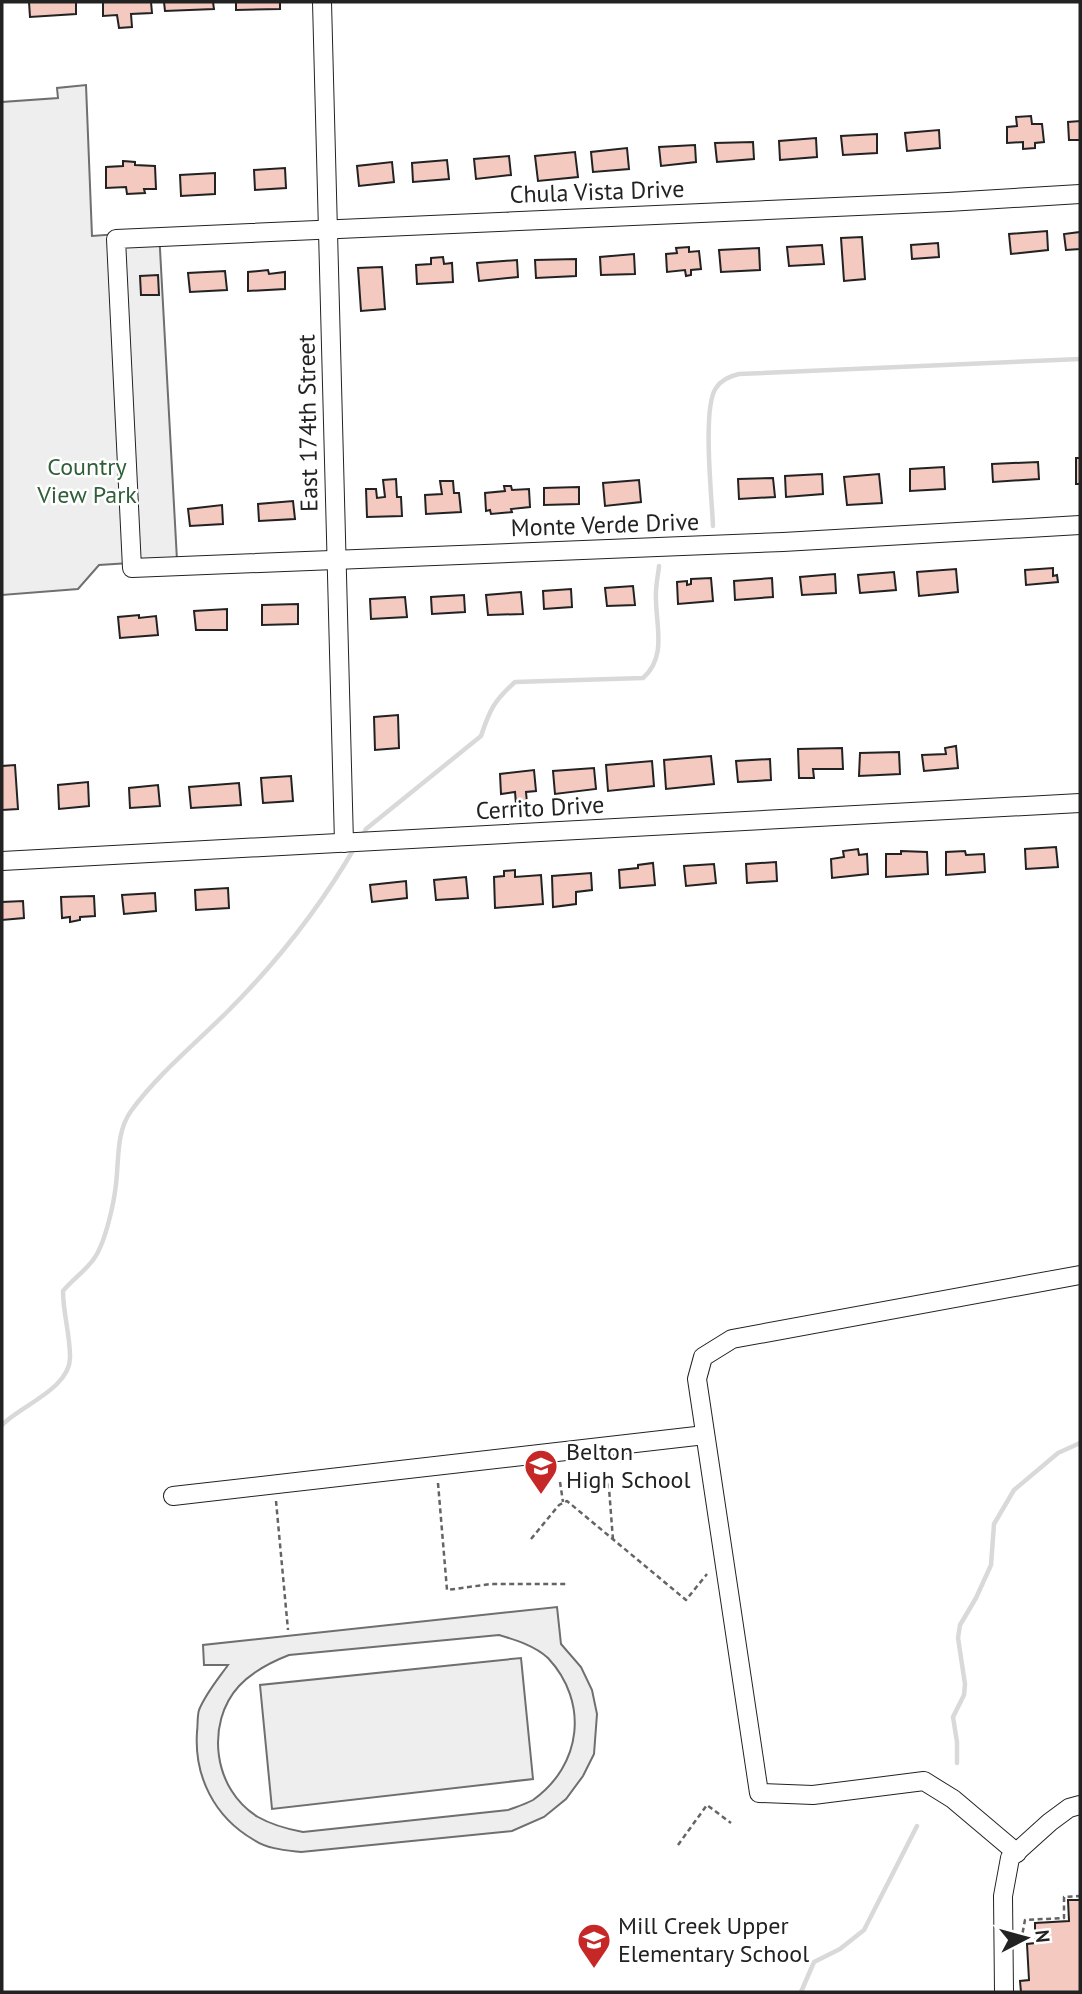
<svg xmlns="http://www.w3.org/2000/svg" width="1082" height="1994" font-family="'PT Sans',sans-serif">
	<rect width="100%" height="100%" fill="#fff"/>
	<!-- green -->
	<g fill="#eee" stroke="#6f6f6f" stroke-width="2" fill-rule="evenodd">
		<path d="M86,85L92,236L159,231L177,560L99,565L78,589L2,595V102L58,98L57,88Z"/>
		<path d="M557,1607L561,1644L581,1667L592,1690L597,1714L594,1754L583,1776L566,1799L544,1817L512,1831L301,1852C284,1850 268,1849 254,1840C214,1817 194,1776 197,1732C198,1725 197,1717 199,1710C206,1693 218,1679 228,1665H204L203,1645ZM499,1635C516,1640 535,1646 548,1658C589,1702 582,1765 533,1800C526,1804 516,1807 508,1810L303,1832C287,1829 272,1825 258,1817C213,1790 205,1723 239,1686C253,1671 271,1662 289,1655Z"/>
		<path d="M521,1658L533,1779L272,1809L260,1685Z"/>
	</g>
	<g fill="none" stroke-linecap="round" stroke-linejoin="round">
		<!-- stream -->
		<g stroke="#d9d9d9" stroke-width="4.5">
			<path d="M713,526C712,499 702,407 716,388C721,380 730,376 739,374L1080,359"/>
			<path d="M362,837L366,829L481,736C490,709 494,701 515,682L643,678C667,657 656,626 656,599C655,588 658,577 659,566"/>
			<path d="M2,1425C20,1406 71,1388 70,1357C70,1334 63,1313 63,1291C72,1280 85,1271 93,1260C105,1245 114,1203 116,1184C119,1160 116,1132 131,1111C158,1074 195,1044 228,1011C278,961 319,909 355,847"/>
			<path d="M957,1763V1742L953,1717L964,1695L965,1684L958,1638L960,1625L976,1598L991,1565L994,1524L1014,1490L1058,1453L1080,1443"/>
			<path d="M801,1992L814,1962L840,1949L864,1930L917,1826"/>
		</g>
	</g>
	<!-- building -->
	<g fill="#f3c9c0" stroke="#222" stroke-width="2">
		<path d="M29,2H76V14L30,17Z"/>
		<path d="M103,2H151L152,13L131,14L132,27L119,28L117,15L103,16Z"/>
		<path d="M164,2H213L214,9L165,11Z"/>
		<path d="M236,2H280V9L236,10Z"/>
		<path d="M1031,116L1032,124H1042L1044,142L1035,143V148L1023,149V142L1007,143V127L1017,126L1016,117Z"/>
		<path d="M1080,121V140H1069L1068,122Z"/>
		<path d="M939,130L940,148L907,151L905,133Z"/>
		<path d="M877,134V153L843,155L841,136Z"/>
		<path d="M816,138L817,157L780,160L779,141Z"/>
		<path d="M753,142L754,159L717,162L715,143Z"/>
		<path d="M695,145L696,162L661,166L659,147Z"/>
		<path d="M627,148L629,169L593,172L591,152Z"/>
		<path d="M575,152L578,177L538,181L535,156Z"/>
		<path d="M509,156L511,175L476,179L474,159Z"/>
		<path d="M447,160L449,179L413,182L412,163Z"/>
		<path d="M123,161L135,162V165L155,166L156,189H144L145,193L127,194L126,187L106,188V167L123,166Z"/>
		<path d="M392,162L394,182L359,186L357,166Z"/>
		<path d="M285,168L286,188L255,190L254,170Z"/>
		<path d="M215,173V194L181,196L180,175Z"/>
		<path d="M1047,231L1048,250L1011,254L1009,234Z"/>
		<path d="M1080,232V249L1066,250L1064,234Z"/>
		<path d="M862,237L865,279L844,281L841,238Z"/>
		<path d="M938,243L939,257L912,259L911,245Z"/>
		<path d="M822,245L824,264L789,266L787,247Z"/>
		<path d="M689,247V252L699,251L701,269L691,270V275L686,276L685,270L667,272L666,254L677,253L676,248Z"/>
		<path d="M759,248L760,270L721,272L719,250Z"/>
		<path d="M634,254L635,274L601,275L600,257Z"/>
		<path d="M443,257L444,264L452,263L453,282L417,284L416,265L431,264V258Z"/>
		<path d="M576,259V276L536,278L535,260Z"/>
		<path d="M517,260L518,277L479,281L477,263Z"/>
		<path d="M382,267L385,309L361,311L358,268Z"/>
		<path d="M268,270L269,274L285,272V289L248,291V272Z"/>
		<path d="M225,271L227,290L190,292L188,273Z"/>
		<path d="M158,275L159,295H141L140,276Z"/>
		<rect x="1076" y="458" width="4" height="26"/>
		<path d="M1038,462L1039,479L993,482L992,464Z"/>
		<path d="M944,467L945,489L910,491V469Z"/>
		<path d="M822,474L823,494L786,497L785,476Z"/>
		<path d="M879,474L882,503L847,505L844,477Z"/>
		<path d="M773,478L775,497L739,499L738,479Z"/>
		<path d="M396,479L397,497H401L402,516L367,517L366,489H376L377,498L385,497L383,480Z"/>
		<path d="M639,480L641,502L605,506L603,483Z"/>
		<path d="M440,481H453L454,493H459L461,512L426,514L425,495L442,494Z"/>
		<path d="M504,486H511L512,490L529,489L530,507L511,509L512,512L491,514L490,510L486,511L485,493L505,491Z"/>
		<path d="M579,487V504L544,505V488Z"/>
		<path d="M293,501L295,519L259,521L258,504Z"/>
		<path d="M222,505L223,524L190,526L188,509Z"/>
		<path d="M1053,568V576L1057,575L1058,582L1026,585L1025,570Z"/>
		<path d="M956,569L958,592L919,596L917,572Z"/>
		<path d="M894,572L896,590L860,593L858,575Z"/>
		<path d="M835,574L836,593L802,595L800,577Z"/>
		<path d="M711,578L713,601L678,604L677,582L687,581V585L691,584V579Z"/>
		<path d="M772,578L773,597L735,600L734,581Z"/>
		<path d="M633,586L635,605L607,606L605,588Z"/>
		<path d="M571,589L572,607L544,609L543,591Z"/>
		<path d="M521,592L523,614L488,615L486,595Z"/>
		<path d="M464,595L465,612L432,614L431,597Z"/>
		<path d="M405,597L407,617L371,619L370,599Z"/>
		<path d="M298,604V624L262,625V605Z"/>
		<path d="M227,609V630H196L194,611Z"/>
		<path d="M139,615V618L156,616L158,635L120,638L118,617Z"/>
		<path d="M398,715L399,748L375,750L374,717Z"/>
		<path d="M956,746L958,768L924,771L922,755L946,754L945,748Z"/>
		<path d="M842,748L843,769H813L814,778H799L798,749Z"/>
		<path d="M899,752L900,774L859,776L860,753Z"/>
		<path d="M711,756L714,784L666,789L664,760Z"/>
		<path d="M770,759L771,780L738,782L736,761Z"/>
		<path d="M652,761L654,786L608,791L606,765Z"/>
		<path d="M15,765L18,809L2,810V766Z"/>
		<path d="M594,768L596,789L555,794L553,771Z"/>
		<path d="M534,770L536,791L526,792L527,803L516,804L515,792L501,794L500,774Z"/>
		<path d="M291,776L293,801L263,803L261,778Z"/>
		<path d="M88,782L89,806L59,809L58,785Z"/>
		<path d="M239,783L241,805L191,808L189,787Z"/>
		<path d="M158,785L160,806L130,808L129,788Z"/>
		<path d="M1056,847L1058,867L1026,869L1025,849Z"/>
		<path d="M858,849L859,855L867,854L868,874L832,878L831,859L844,857L843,851Z"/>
		<path d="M901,851L927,852L928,874L886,877V854H901Z"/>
		<path d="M965,851L966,855L984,854L985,872L946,875V852Z"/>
		<path d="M776,862L777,881L747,883L746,864Z"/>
		<path d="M653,863L655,885L620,888L619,870L638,868V865Z"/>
		<path d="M714,864L716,883L686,886L684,866Z"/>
		<path d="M515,870V877L541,875L543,904L495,908L494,877L504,876V871Z"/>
		<path d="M591,873L592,890L576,892V904L553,907L552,876Z"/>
		<path d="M466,877L468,898L436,900L434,880Z"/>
		<path d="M406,881L407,898L372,902L370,885Z"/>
		<path d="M228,888L229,908L196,910L195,890Z"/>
		<path d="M155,893L156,911L124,914L122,895Z"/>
		<path d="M94,896L95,916L80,917V920L70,922V917L62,918L61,897Z"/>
		<path d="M23,901L24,918L2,920V902Z"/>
		<path d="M1068,1900H1080V1992H1021L1020,1981L1029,1980L1027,1944L1035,1943V1923L1069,1921Z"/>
	</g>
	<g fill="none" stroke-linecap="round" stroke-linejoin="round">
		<defs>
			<g id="minor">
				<path d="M322,2L344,843"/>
				<path d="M1080,194L948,202L116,239L132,568L783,542L1080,525"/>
				<path d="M2,861L1080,803"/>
				<path d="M173,1496L705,1435"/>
				<path d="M1017,1853L953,1799L924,1781L813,1795L759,1793L697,1379L703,1357L732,1339L1080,1275"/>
				<path d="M1004,1992L1003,1896L1010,1858L1050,1822L1069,1808L1080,1805"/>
			</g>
		</defs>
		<!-- minor casing -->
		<use href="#minor" stroke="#222" stroke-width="20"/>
		<!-- path -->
		<g stroke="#646464" stroke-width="2.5" stroke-dasharray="5 3.5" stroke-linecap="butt">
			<path d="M608,1475L613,1540"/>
			<path d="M560,1482L563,1502"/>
			<path d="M438,1483L447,1590L491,1584H568"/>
			<path d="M276,1501L288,1630"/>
			<path d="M531,1539L559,1505L567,1501L686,1600L707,1574"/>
			<path d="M678,1845L707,1805L731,1823"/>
			<path d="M1021,1941L1025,1920L1064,1918V1897L1080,1896"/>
		</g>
		<!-- minor -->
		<use href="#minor" stroke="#fff" stroke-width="18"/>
	</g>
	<!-- icons -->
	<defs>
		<symbol id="school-pin" viewBox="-11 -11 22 30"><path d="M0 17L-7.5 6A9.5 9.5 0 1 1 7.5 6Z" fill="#c62828" stroke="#fff"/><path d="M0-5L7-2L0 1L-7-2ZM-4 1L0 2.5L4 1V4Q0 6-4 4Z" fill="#fff"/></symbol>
	</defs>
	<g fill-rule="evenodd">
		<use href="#school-pin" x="522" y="1447" width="38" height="52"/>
		<use href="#school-pin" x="575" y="1921" width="38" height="52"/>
	</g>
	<g text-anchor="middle" stroke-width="5" stroke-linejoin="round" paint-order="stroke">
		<!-- street labels -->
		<g font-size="24" fill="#222" stroke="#fff">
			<text transform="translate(597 192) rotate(-2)" y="8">Chula Vista Drive</text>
			<text transform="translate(308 423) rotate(-91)" y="8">East 174th Street</text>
			<text transform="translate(605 525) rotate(-2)" y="8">Monte Verde Drive</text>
			<text transform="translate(540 808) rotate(-3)" y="8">Cerrito Drive</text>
		</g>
		<!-- park labels -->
		<g font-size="24" fill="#2f5e38" stroke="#fff">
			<text x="87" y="475">Country<tspan x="87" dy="28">View Park</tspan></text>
		</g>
		<!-- poi labels -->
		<g font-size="24" fill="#222" stroke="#fff" text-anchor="start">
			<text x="566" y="1460">Belton<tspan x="566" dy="28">High School</tspan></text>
			<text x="618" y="1934">Mill Creek Upper<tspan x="618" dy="28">Elementary School</tspan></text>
		</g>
	</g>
	<!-- border -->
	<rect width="1082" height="1994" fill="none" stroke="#222222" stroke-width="7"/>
	<!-- north arrow -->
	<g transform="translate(1026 1938) rotate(84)" stroke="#ffffff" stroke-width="5" paint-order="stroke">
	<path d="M0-5L12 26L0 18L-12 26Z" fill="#222222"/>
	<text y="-10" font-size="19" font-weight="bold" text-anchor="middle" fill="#222222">N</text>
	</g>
</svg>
